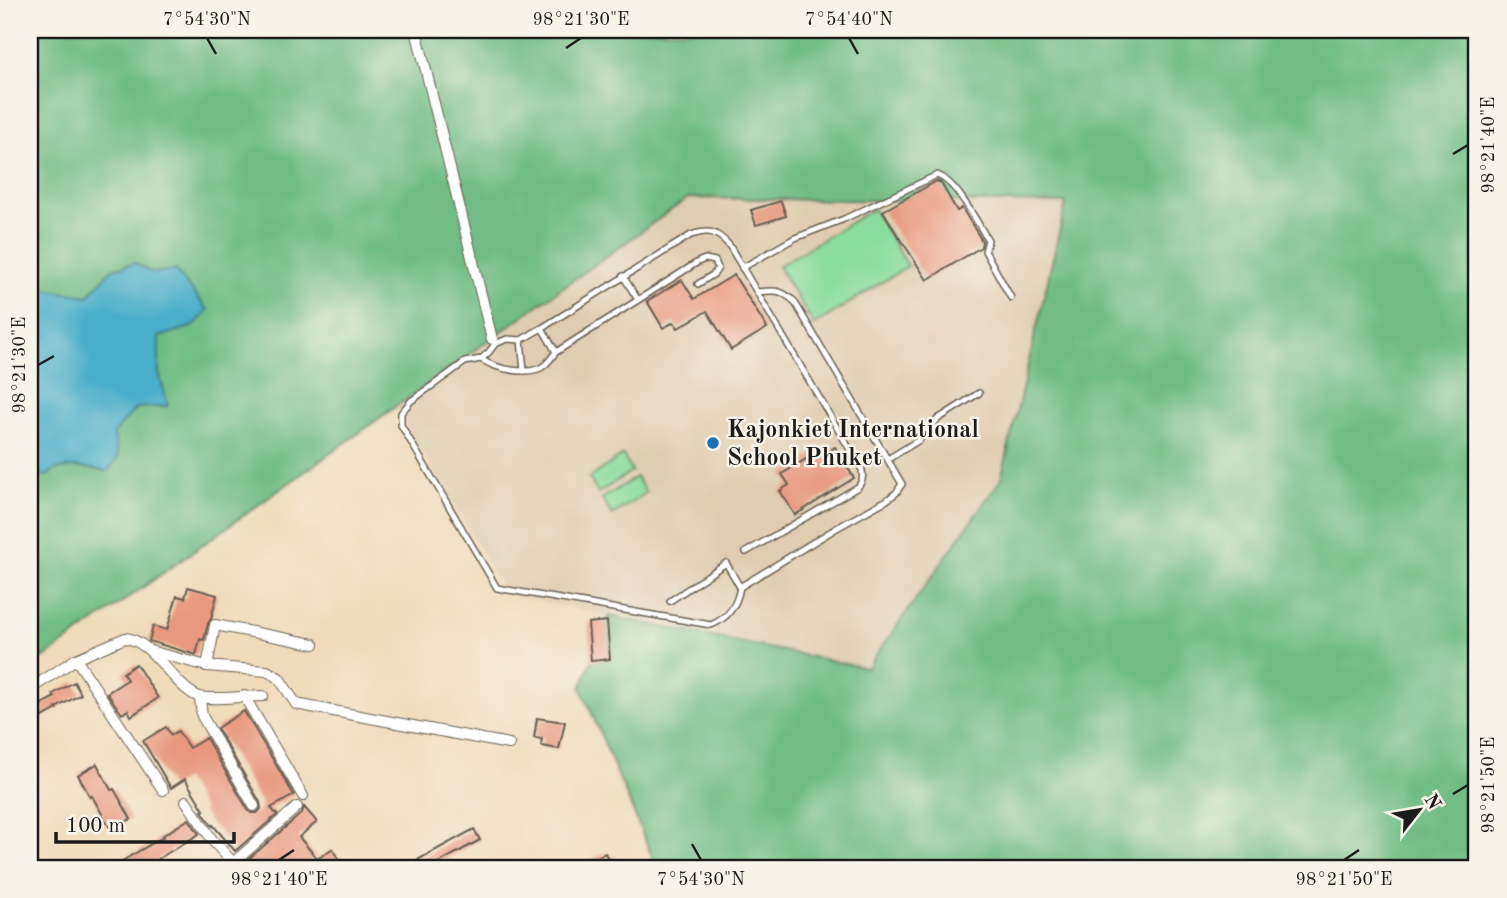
<svg xmlns="http://www.w3.org/2000/svg" width="1507" height="898" font-family="'Old Standard TT',serif">
	<rect width="100%" height="100%" fill="#f7f3e8"/>
	<filter id="ink" filterUnits="userSpaceOnUse"><feTurbulence type="fractalNoise" baseFrequency=".0143" numOctaves="2"/><feDisplacementMap in="SourceGraphic" scale="14" xChannelSelector="R" yChannelSelector="G"/><feConvolveMatrix kernelMatrix="1 2 1 2 8 2 1 2 1" color-interpolation-filters="sRGB"/></filter>
	<filter id="wash" filterUnits="userSpaceOnUse"><feTurbulence type="fractalNoise" baseFrequency=".00686" numOctaves="4" result="noise"/><feDisplacementMap in="SourceGraphic" scale="28" xChannelSelector="R" yChannelSelector="G"/><feGaussianBlur stdDeviation="1.57" result="paint"/><feColorMatrix in="noise" values="0 0 0 0 0 0 0 0 0 0 0 0 0 0 0 0 0 1.4 0 .05"/><feComposite in="paint" operator="in"/></filter>
	<g filter="url(#wash)">
		<rect width="100%" height="100%" fill="#f0dbba"/>
		<!-- built -->
		<g fill="#e0cdb1">
			<path d="M688,198L1067,203L1001,479L867,668L507,595L395,407Z"/>
			<path d="M604,853L650,868H567Z"/>
		</g>
		<!-- green -->
		<g fill="#8bdd9d" stroke="#547c5c" stroke-width="2">
			<path d="M873,209L908,266L814,325L778,266Z"/>
			<path d="M623,455L632,471L598,493L589,478Z"/>
			<path d="M636,477L646,493L612,515L602,499Z"/>
		</g>
		<!-- forest -->
		<path fill="#70bc84" stroke="#466c50" stroke-width="2" d="M30,30H1477V868H657L581,688L609,616L867,668L1001,479L1066,203L688,198L30,668Z"/>
		<!-- water -->
		<path fill="#4aaec9" stroke="#336572" stroke-width="2" d="M135,263L153,273L175,270L208,310L194,326L159,337V373L168,406L136,408L114,433L118,458L108,471L74,467L54,470L48,476L30,473V283L49,290L88,296L112,269Z"/>
		<g id="blocks">
			<!-- building -->
			<g fill="#e9977e">
				<path d="M937,181L941,183L957,211L962,208L982,241L981,247L927,280L900,238H899L883,211Z"/>
				<path d="M781,201L786,216L756,225L751,210Z"/>
				<path d="M734,275L767,328L731,350L707,311L678,328L674,322L663,328L647,301L682,280L694,299Z"/>
				<path d="M835,447L854,478L795,515L780,491L789,485L782,474L822,449L825,454Z"/>
				<path d="M188,587L217,595L211,619L208,624L204,640L200,639L196,655L149,641L153,626L167,630L177,596L185,598Z"/>
				<path d="M607,621L610,659L591,661L588,623Z"/>
				<path d="M136,664L158,698L131,716L128,710L122,714L107,693L127,680L123,673Z"/>
				<path d="M74,682L81,694L56,708L57,709L30,724V710L55,697L53,694Z"/>
				<path d="M244,711L294,795L271,808L277,815L235,851L213,825L212,826L202,811L204,810L185,779L171,788L143,741L166,727L171,735L178,731L189,748L206,738L248,810L251,813H257L261,809L260,802L217,728Z"/>
				<path d="M537,718L565,722L559,749L541,746L542,739L534,738Z"/>
				<path d="M97,764L111,790L114,789L131,819L111,830L92,796L90,797L78,775Z"/>
				<path d="M304,807L317,822L299,837L316,857L303,868H245L244,863L302,813Z"/>
				<path d="M189,819L199,834L158,859L160,862L149,868H126L122,861L163,837L162,836Z"/>
				<path d="M474,829L480,840L429,868H403Z"/>
				<path d="M332,849L345,868H323L317,859Z"/>
				<path d="M605,853L613,868H578Z"/>
			</g>
		</g>
	</g>
	<g filter="url(#ink)">
		<use href="#blocks" fill-opacity="0" stroke="#665f53" stroke-width="2"/>
		<g fill="none" stroke-linecap="round" stroke-linejoin="round">
			<defs>
				<g id="service">
					<path d="M742,268L795,238L844,219L937,175C956,181 977,222 988,240L985,251L1011,298"/>
					<path d="M638,300L698,262L705,259L715,261L718,268L714,274L698,284"/>
					<path d="M542,328L691,235C709,229 716,231 729,245L862,470C863,477 863,481 858,487L746,552"/>
					<path d="M542,328L556,352C553,356 549,361 545,365C531,377 495,369 481,359L489,352L495,344L507,339L521,340Z"/>
					<path d="M521,340L524,371"/>
					<path d="M556,352L638,300L623,276"/>
					<path d="M481,359L465,362L411,401L401,413V425L497,588L711,625C729,618 737,605 740,587L835,529L887,500L896,493L902,484L794,301C780,289 775,290 757,292"/>
					<path d="M888,459L919,440L938,419L979,393"/>
					<path d="M670,601L726,563L740,587"/>
				</g>
				<g id="minor">
					<path d="M416,30L492,339"/>
					<path d="M150,651L207,666L215,625L314,644"/>
					<path d="M76,659L125,638C152,640 172,684 197,696C207,701 250,696 263,696"/>
					<path d="M207,666L267,671L279,678L296,704L509,744"/>
					<path d="M30,689L76,659L163,790"/>
					<path d="M244,696L303,796"/>
					<path d="M200,698L202,716L254,806"/>
					<path d="M186,801L213,841L238,868"/>
					<path d="M233,863L297,807"/>
				</g>
			</defs>
			<!-- service casing -->
			<use href="#service" stroke="#665f53" stroke-width="8"/>
			<!-- minor casing -->
			<use href="#minor" stroke="#665f53" stroke-width="12"/>
			<!-- service -->
			<use href="#service" stroke="#fff" stroke-width="5"/>
			<!-- minor -->
			<use href="#minor" stroke="#fff" stroke-width="10"/>
		</g>
	</g>
	<!-- ticks -->
	<path fill="none" stroke="#1c1c1c" stroke-width="2.5" d="M207,38L216,54M849,38L858,54M566,48L581,38M1453,154L1468,145M38,365L54,356M1453,794L1468,785M692,844L701,860M279,860L294,850M1344,860L1359,850"/>
	<!-- markers -->
	<circle fill="#1f6fb2" stroke="#f7f3e8" stroke-width="2.5" cx="713" cy="443" r="7"/>
	<g text-anchor="middle" stroke-width="5" stroke-linejoin="round" paint-order="stroke">
		<!-- poi labels -->
		<g font-size="24" font-weight="bold" fill="#1c1c1c" stroke="#f7f3e8" text-anchor="start">
			<text x="727" y="437">Kajonkiet International<tspan x="727" dy="28">School Phuket</tspan></text>
		</g>
	</g>
	<!-- margin -->
	<rect width="1507" height="898" fill="none" stroke="#f7f3e8" stroke-width="77"/>
	<!-- north arrow -->
	<g transform="translate(1419 810) rotate(59)" stroke="#f7f3e8" stroke-width="5" paint-order="stroke">
	<path d="M0-5L12 26L0 18L-12 26Z" fill="#1c1c1c"/>
	<text y="-10" font-size="19" font-weight="bold" text-anchor="middle" fill="#1c1c1c">N</text>
	</g>
	<!-- scale -->
	<path d="M56 832v10h178v-10" fill="none" stroke="#1c1c1c" stroke-width="3.5"/>
	<text x="66" y="832" font-size="21" fill="#1c1c1c" stroke="#f7f3e8" stroke-width="5" paint-order="stroke">100 m</text>
	<rect x="38" y="38" width="1430" height="822" fill="none" stroke="#1c1c1c" stroke-width="2.5"/>
	<g font-size="18" text-anchor="middle" fill="#1c1c1c">
		<text x="207" y="25">7°54'30"N</text>
		<text x="581" y="25">98°21'30"E</text>
		<text x="849" y="25">7°54'40"N</text>
		<text transform="translate(1488 145) rotate(-90)" y="6">98°21'40"E</text>
		<text transform="translate(19 365) rotate(-90)" y="6">98°21'30"E</text>
		<text transform="translate(1488 785) rotate(-90)" y="6">98°21'50"E</text>
		<text x="279" y="885">98°21'40"E</text>
		<text x="701" y="885">7°54'30"N</text>
		<text x="1344" y="885">98°21'50"E</text>
	</g>
</svg>
